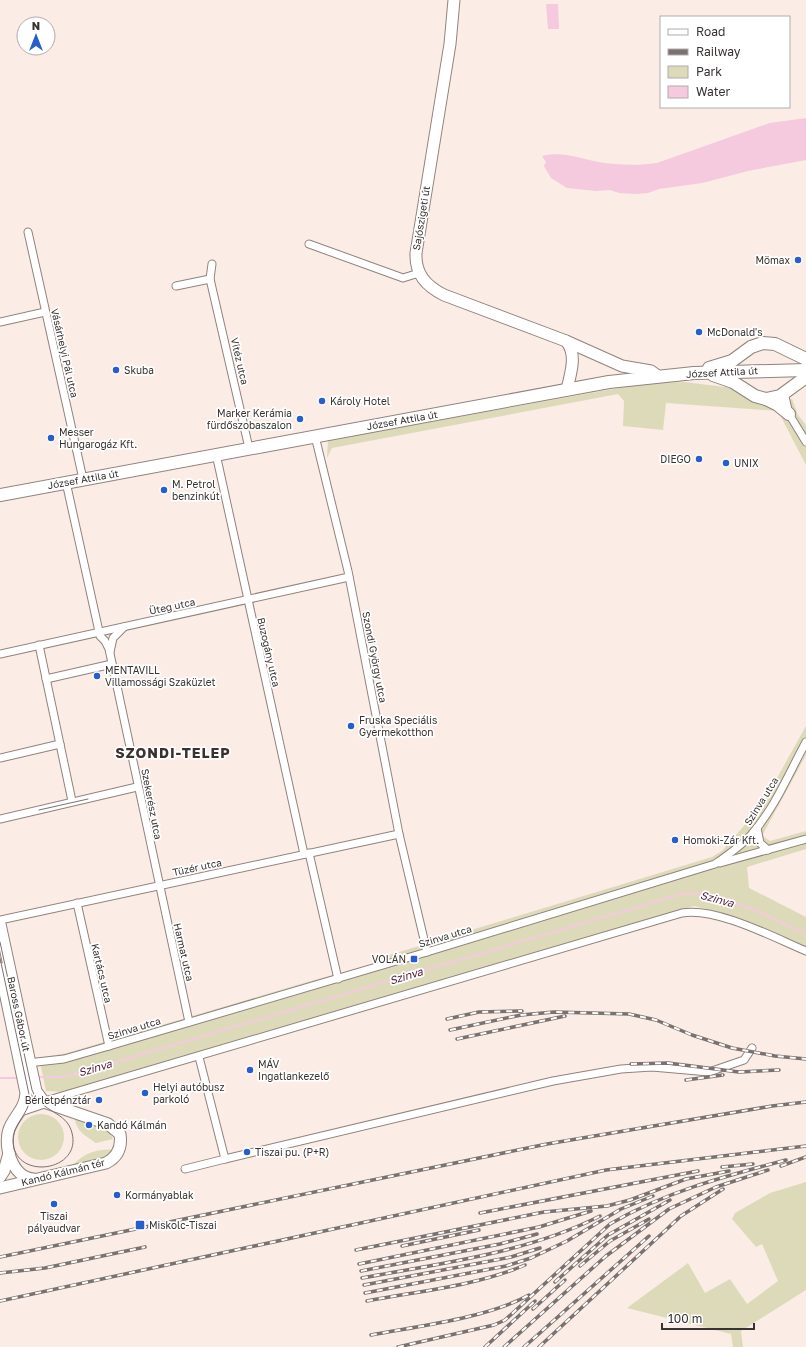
<svg xmlns="http://www.w3.org/2000/svg" width="806" height="1347" font-family="'Golos Text',sans-serif">
	<rect width="100%" height="100%" fill="#fbece6"/>
	<!-- green -->
	<g fill="#dddaba">
		<path d="M684,382L733,388L769,405L792,399L798,415L806,425V465L778,411L666,403L663,430L623,426L624,401L618,394L332,448L327,458L328,440L647,383Z"/>
		<path d="M806,726V755L763,834L764,837L770,841L806,831V849L747,867L749,888L806,917V946L726,914L694,906L65,1092L46,1091L39,1058L67,1053L321,978L374,965L373,960L712,857L722,851L762,805Z"/>
		<circle cx="41" cy="1137" r="23"/>
		<path d="M74,1115C89,1120 108,1123 113,1139L96,1143C83,1134 76,1131 74,1115Z"/>
		<path d="M115,1149C104,1163 90,1162 73,1165C87,1151 96,1150 115,1149Z"/>
		<path d="M806,1182V1290L741,1331L743,1347H733L731,1334L627,1308L688,1263L705,1293L730,1279L747,1304L778,1281L762,1244L756,1247L732,1219L735,1213L770,1193Z"/>
	</g>
	<!-- water -->
	<g fill="#f5c9de">
		<path d="M546,4H558L559,29H548Z"/>
		<path d="M806,118V160L748,171L702,183L659,189L648,193L635,194L619,193L610,190L596,191L567,188L551,178L544,166L546,162L542,156C561,151 579,158 598,162C617,165 637,166 657,163L770,123Z"/>
	</g>
	<g fill="none" stroke-linecap="round" stroke-linejoin="round">
		<!-- stream -->
		<g stroke="#f5c9de" stroke-width="2">
			<path d="M37,1077H60L79,1073L685,893C726,892 769,918 806,934"/>
			<path d="M0,1078H19"/>
		</g>
		<defs>
			<g id="street">
				<path d="M28,232L83,479"/>
				<path d="M309,244L403,278L419,273"/>
				<path d="M212,264L210,279L249,448"/>
				<path d="M176,286L210,279"/>
				<path d="M0,322L45,312"/>
				<path d="M784,392L789,414L806,442"/>
				<path d="M315,436L348,571L399,834L427,952"/>
				<path d="M216,454L304,854"/>
				<path d="M66,482L100,636L105,641L109,649L189,1022"/>
				<path d="M39,645L72,801"/>
				<path d="M110,652L113,638L124,627"/>
				<path d="M0,654L349,577"/>
				<path d="M46,679L112,664"/>
				<path d="M0,758L60,744"/>
				<path d="M0,819L137,787"/>
				<path d="M757,828L760,843L768,850"/>
				<path d="M309,853L338,979"/>
				<path d="M720,863L806,839"/>
				<path d="M77,903L109,1046"/>
				<path d="M0,920L399,834"/>
				<path d="M199,1057L225,1159L553,1081L621,1069L652,1067L709,1072L744,1060L752,1048"/>
				<path d="M27,1063L64,1059L109,1046L427,952L715,864C728,855 741,846 751,835C775,808 789,773 806,742"/>
				<path d="M45,1101L682,913C716,907 773,937 806,951"/>
				<path d="M185,1169L225,1159"/>
			</g>
			<g id="secondary">
				<path d="M454,0L450,44L416,253C415,274 426,286 444,295L566,341L622,366L651,371L658,376"/>
				<path d="M566,341C578,355 570,374 567,390"/>
				<path d="M0,924L36,1091L44,1102"/>
				<path d="M0,968L26,1093C25,1108 17,1113 11,1125C1,1143 12,1178 34,1179"/>
				<path d="M0,1177L4,1171L9,1153"/>
				<path d="M0,1188L106,1163C118,1157 122,1147 120,1134L108,1124L44,1102L23,1109"/>
			</g>
			<g id="primary">
				<path d="M709,368L732,361L751,347L763,343L775,344L806,359"/>
				<path d="M713,375L733,382L755,396L766,399L780,396L806,377"/>
				<path d="M766,399L778,405L789,414"/>
				<path d="M0,495L609,382L694,373L806,370"/>
			</g>
		</defs>
		<!-- street casing -->
		<use href="#street" stroke="#90837d" stroke-width="9"/>
		<!-- secondary casing -->
		<use href="#secondary" stroke="#90837d" stroke-width="13"/>
		<!-- primary casing -->
		<use href="#primary" stroke="#90837d" stroke-width="14"/>
		<!-- street -->
		<use href="#street" stroke="#fff" stroke-width="7"/>
		<!-- secondary -->
		<use href="#secondary" stroke="#fff" stroke-width="11"/>
		<!-- primary -->
		<use href="#primary" stroke="#fff" stroke-width="12"/>
		<!-- tram -->
		<g stroke="#7b726f" stroke-width="1">
			<path d="M39,810L88,799"/>
			<path d="M0,942L32,1090C41,1113 67,1111 72,1133C82,1172 14,1181 13,1141C12,1125 28,1115 30,1099L0,958"/>
		</g>
		<defs>
			<g id="rail">
				<path d="M447,1019L479,1012L522,1011"/>
				<path d="M450,1030L521,1015L554,1012L629,1014L656,1020L692,1035L732,1048L775,1056L806,1059"/>
				<path d="M457,1039L565,1016"/>
				<path d="M631,1064L668,1063L739,1072L779,1070"/>
				<path d="M686,1080L723,1075"/>
				<path d="M781,1166L806,1157"/>
				<path d="M722,1167L753,1164"/>
				<path d="M480,1213L698,1171"/>
				<path d="M402,1246L479,1230"/>
				<path d="M356,1250L544,1212L607,1206L630,1200L686,1179L729,1171"/>
				<path d="M0,1257L547,1144L772,1106L806,1102"/>
				<path d="M359,1264L539,1227L591,1211"/>
				<path d="M580,1266L610,1241L649,1219"/>
				<path d="M361,1271L500,1244L537,1234"/>
				<path d="M0,1273L45,1268L145,1247"/>
				<path d="M362,1278C442,1263 527,1253 600,1216"/>
				<path d="M555,1282L608,1235L670,1200"/>
				<path d="M364,1285L511,1257L540,1248"/>
				<path d="M365,1293L506,1266L531,1258L567,1241L621,1209L653,1196"/>
				<path d="M0,1301L606,1170L806,1146"/>
				<path d="M367,1301C419,1291 476,1286 525,1265"/>
				<path d="M533,1309L565,1280"/>
				<path d="M371,1335C419,1326 487,1318 529,1295"/>
				<path d="M398,1347L494,1325L505,1320L610,1224C665,1192 726,1176 786,1160"/>
				<path d="M485,1347L535,1301"/>
				<path d="M504,1347L606,1256L669,1209L716,1187L768,1170"/>
				<path d="M524,1347L649,1236"/>
				<path d="M539,1347L681,1216L723,1189"/>
			</g>
		</defs>
		<!-- rail casing -->
		<use href="#rail" stroke="#7b726f" stroke-width="3.5"/>
		<!-- rail -->
		<use href="#rail" stroke="#fff" stroke-width="2" stroke-dasharray="6" stroke-linecap="butt"/>
	</g>
	<!-- markers -->
	<g fill="#265fcc" stroke="#fff" stroke-width="1.5">
		<circle cx="798" cy="260" r="4"/>
		<circle cx="699" cy="332" r="4"/>
		<circle cx="116" cy="370" r="4"/>
		<circle cx="322" cy="401" r="4"/>
		<circle cx="300" cy="419" r="4"/>
		<circle cx="51" cy="438" r="4"/>
		<circle cx="699" cy="459" r="4"/>
		<circle cx="726" cy="463" r="4"/>
		<circle cx="164" cy="490" r="4"/>
		<circle cx="97" cy="676" r="4"/>
		<circle cx="351" cy="726" r="4"/>
		<circle cx="675" cy="840" r="4"/>
		<rect x="410" y="955" width="8" height="8" rx="2"/>
		<circle cx="250" cy="1070" r="4"/>
		<circle cx="145" cy="1093" r="4"/>
		<circle cx="99" cy="1100" r="4"/>
		<circle cx="89" cy="1125" r="4"/>
		<circle cx="247" cy="1152" r="4"/>
		<circle cx="117" cy="1195" r="4"/>
		<circle cx="54" cy="1204" r="4"/>
		<rect x="135" y="1220" width="10" height="10" rx="2"/>
	</g>
	<g text-anchor="middle" stroke-width="3.5" stroke-linejoin="round" paint-order="stroke">
		<!-- street labels -->
		<g font-size="10" fill="#383230" stroke="#fff">
			<text transform="translate(421 218) rotate(-81)" y="4">Sajószigeti út</text>
			<text transform="translate(65 353) rotate(77)" y="4">Vásárhelyi Pál utca</text>
			<text transform="translate(240 361) rotate(77)" y="4">Vitéz utca</text>
			<text transform="translate(722 372) rotate(-3)" y="4">József Attila út</text>
			<text transform="translate(402 420) rotate(-10)" y="4">József Attila út</text>
			<text transform="translate(83 479) rotate(-10)" y="4">József Attila út</text>
			<text transform="translate(172 606) rotate(-12)" y="4">Üteg utca</text>
			<text transform="translate(269 652) rotate(77)" y="4">Buzogány utca</text>
			<text transform="translate(375 657) rotate(79)" y="4">Szondi György utca</text>
			<text transform="translate(761 801) rotate(-58)" y="4">Szinva utca</text>
			<text transform="translate(152 804) rotate(79)" y="4">Szekerész utca</text>
			<text transform="translate(197 867) rotate(-12)" y="4">Tüzér utca</text>
			<text transform="translate(445 936) rotate(-17)" y="4">Szinva utca</text>
			<text transform="translate(184 952) rotate(77)" y="4">Harmat utca</text>
			<text transform="translate(102 973) rotate(77)" y="4">Kartács utca</text>
			<text transform="translate(19 1014) rotate(78)" y="4">Baross Gábor út</text>
			<text transform="translate(134 1028) rotate(-17)" y="4">Szinva utca</text>
			<text transform="translate(63 1172) rotate(-14)" y="4">Kandó Kálmán tér</text>
		</g>
		<!-- poi labels -->
		<g font-size="10" fill="#383230" stroke="#fff" text-anchor="start">
			<text x="790" y="264" text-anchor="end">Mömax</text>
			<text x="707" y="336">McDonald's</text>
			<text x="124" y="374">Skuba</text>
			<text x="330" y="405">Károly Hotel</text>
			<text x="292" y="417" text-anchor="end">Marker Kerámia<tspan x="292" dy="12">fürdőszobaszalon</tspan></text>
			<text x="59" y="436">Messer<tspan x="59" dy="12">Hungarogáz Kft.</tspan></text>
			<text x="691" y="463" text-anchor="end">DIEGO</text>
			<text x="734" y="467">UNIX</text>
			<text x="172" y="488">M. Petrol<tspan x="172" dy="12">benzinkút</tspan></text>
			<text x="105" y="674">MENTAVILL<tspan x="105" dy="12">Villamossági Szaküzlet</tspan></text>
			<text x="359" y="724">Fruska Speciális<tspan x="359" dy="12">Gyermekotthon</tspan></text>
			<text x="683" y="844">Homoki-Zár Kft.</text>
			<text x="406" y="963" text-anchor="end">VOLÁN</text>
			<text x="258" y="1068">MÁV<tspan x="258" dy="12">Ingatlankezelő</tspan></text>
			<text x="153" y="1091">Helyi autóbusz<tspan x="153" dy="12">parkoló</tspan></text>
			<text x="91" y="1104" text-anchor="end">Bérletpénztár</text>
			<text x="97" y="1129">Kandó Kálmán</text>
			<text x="255" y="1156">Tiszai pu. (P+R)</text>
			<text x="125" y="1199">Kormányablak</text>
			<text x="54" y="1220" text-anchor="middle">Tiszai<tspan x="54" dy="12">pályaudvar</tspan></text>
			<text x="149" y="1229">Miskolc-Tiszai</text>
		</g>
		<!-- water labels -->
		<g font-size="11" font-style="italic" fill="#56213f" stroke="#fff">
			<text transform="translate(717 899) rotate(15)" y="4">Szinva</text>
			<text transform="translate(406 976) rotate(-17)" y="4">Szinva</text>
			<text transform="translate(95 1068) rotate(-16)" y="4">Szinva</text>
		</g>
		<!-- district labels -->
		<g font-size="14" font-weight="bold" letter-spacing="1" fill="#383230" stroke="#fff">
			<text x="173" y="758">SZONDI-TELEP</text>
		</g>
	</g>
	<!-- legend -->
	<rect x="660" y="16" width="130" height="92" fill="#ffffff" stroke="#afadac"/>
	<rect x="668" y="29" width="20" height="6" fill="#ffffff" stroke="#afadac"/>
	<text x="696" y="36" font-size="12" fill="#383230">Road</text>
	<rect x="668" y="49" width="20" height="6" fill="#7b726f" stroke="#afadac"/>
	<text x="696" y="56" font-size="12" fill="#383230">Railway</text>
	<rect x="668" y="66" width="20" height="12" fill="#dddaba" stroke="#afadac"/>
	<text x="696" y="76" font-size="12" fill="#383230">Park</text>
	<rect x="668" y="86" width="20" height="12" fill="#f5c9de" stroke="#afadac"/>
	<text x="696" y="96" font-size="12" fill="#383230">Water</text>
	<!-- north arrow -->
	<g transform="translate(36 36)"><circle r="19" fill="#ffffff" stroke="#afadac"/>
	<path d="M0-3L7 15L0 10L-7 15Z" fill="#265fcc"/>
	<text y="-6" font-size="11" font-weight="bold" text-anchor="middle" fill="#383230">N</text>
	</g>
	<!-- scale -->
	<path d="M662 1323v6h92v-6" fill="none" stroke="#383230" stroke-width="2"/>
	<text x="668" y="1323" font-size="12" fill="#383230" stroke="#ffffff" stroke-width="3" paint-order="stroke">100 m</text>
</svg>
